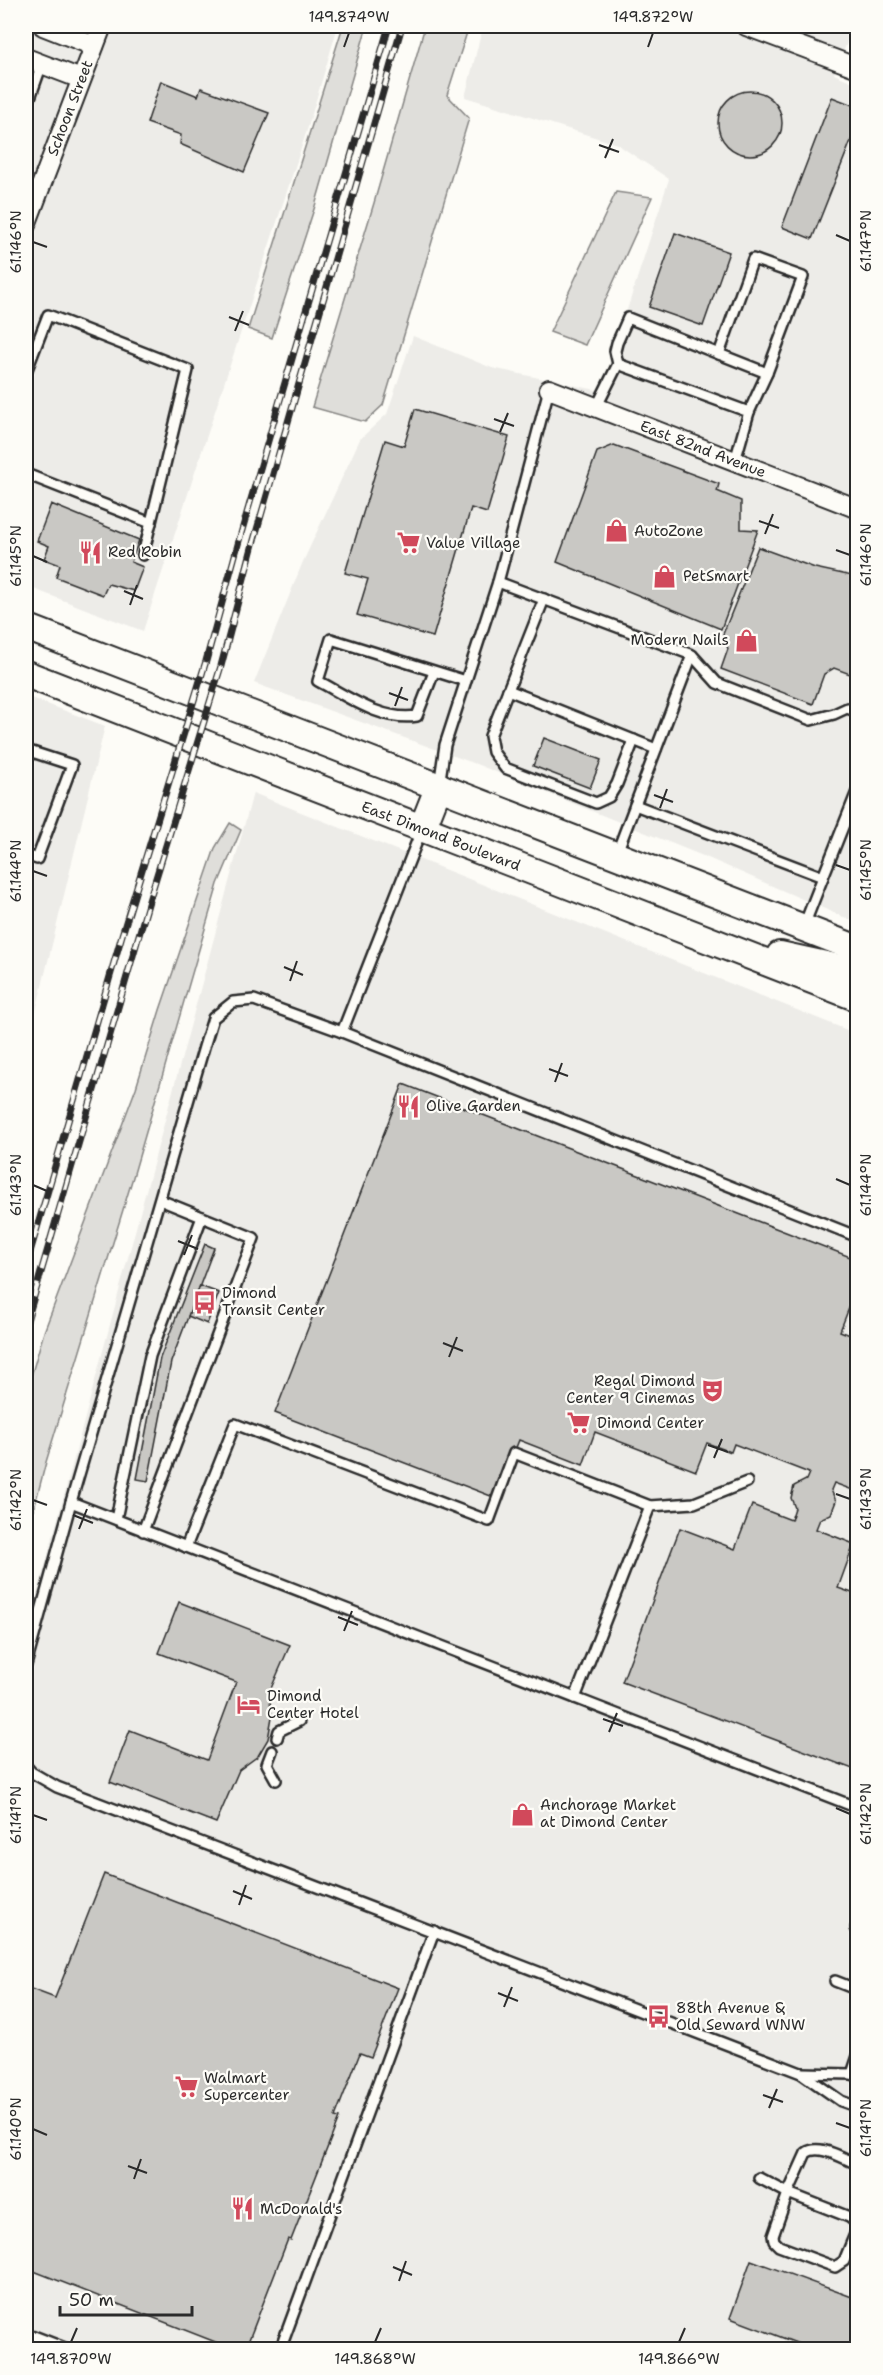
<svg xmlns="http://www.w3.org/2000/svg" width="883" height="2375" font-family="'Shantell Sans',sans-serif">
	<rect width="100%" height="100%" fill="#fdfcf7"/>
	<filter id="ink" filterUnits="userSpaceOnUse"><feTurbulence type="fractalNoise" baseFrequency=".0167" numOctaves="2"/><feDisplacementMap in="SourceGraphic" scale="12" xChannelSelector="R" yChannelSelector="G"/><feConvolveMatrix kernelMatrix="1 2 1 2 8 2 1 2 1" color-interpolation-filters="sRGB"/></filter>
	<g filter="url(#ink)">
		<!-- built -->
		<g fill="#edece8">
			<path d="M26,26H338L309,124L143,631L26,586Z"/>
			<path d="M483,26H854L834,74L858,84L857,923L708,858L476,764L254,683L302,564L360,439L387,414L413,336L492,368L601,391L669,179L617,144L465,97Z"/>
			<path d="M26,696L105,726L26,1052Z"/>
			<path d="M253,793L857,1034V2349L26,2350V1637Z"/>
		</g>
		<!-- green -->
		<g fill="#dfdeda" stroke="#858482" stroke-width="1.5">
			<path d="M343,26H367L315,206L272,338L248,329Z"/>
			<path d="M425,26H469L447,95L469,118L383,405L365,422L312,407L374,203Z"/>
			<path d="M616,192L652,197L585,345L550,332Z"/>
			<path d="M230,823L241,830L218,884L133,1177L46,1462L26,1539V1393L44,1332L136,1088L160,1010L215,848Z"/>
		</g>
		<!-- building -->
		<g fill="#c9c8c4" stroke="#2b2b2b" stroke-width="1.5">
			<path d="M161,81L198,96L201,88L269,113L244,172L180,144L181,135L147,123Z"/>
			<circle cx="750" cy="123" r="32"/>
			<path d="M832,97L858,107V123L812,239L782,227Z"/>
			<path d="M675,233L729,252L703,326L649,307Z"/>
			<path d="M415,409L509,437L487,513L471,508L433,637L357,615L368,579L345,573L385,440L404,446Z"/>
			<path d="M614,445L719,484L717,491L741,501V529L758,530L721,629L557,562L597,452Z"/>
			<path d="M51,504L139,540L131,562L143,567L134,591L108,584L103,595L56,577L60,565L44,559L49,546L37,541Z"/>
			<path d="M758,547L815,568L852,576L858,563V677L834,668L824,674L813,704L721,669L728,649L723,634Z"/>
			<path d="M544,738L601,760L590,788L533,766Z"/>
			<path d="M403,1084L858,1260V1285L840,1331L858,1338V1492L834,1483L831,1490L836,1501L831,1514L820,1519L816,1529L854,1544L838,1588L858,1595V1771L622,1682L680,1528L735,1549L752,1505L791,1520L795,1508L791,1498L794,1486L806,1480L809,1473L734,1444L731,1452L707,1443L696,1471L595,1432L583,1465L519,1440L496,1498L275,1413Z"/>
			<path d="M205,1244L214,1248L171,1362L148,1481L137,1479L160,1358Z"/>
			<path d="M200,1286L219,1293L207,1324L188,1316Z"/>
			<path d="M179,1602L290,1645L269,1693L272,1717L268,1739L258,1756L239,1770L216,1823L110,1782L130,1730L207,1760L236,1682L159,1653Z"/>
			<path d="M104,1874L398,1988L371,2057L360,2053L335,2117L339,2118L291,2240L288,2239L245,2350H236L26,2268V1987L55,1998Z"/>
			<path d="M751,2260L852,2297L858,2281V2350H815L730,2318Z"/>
		</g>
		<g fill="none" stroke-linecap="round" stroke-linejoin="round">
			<defs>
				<g id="lane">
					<path d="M26,109L42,64"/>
					<path d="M719,354L753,259L803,277L767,373"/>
					<path d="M618,364L749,412L735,461"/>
					<path d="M26,372L48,315L188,370L143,555"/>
					<path d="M596,408L618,364L615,351L617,343L628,318L767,373L749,412"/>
					<path d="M26,474L151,523"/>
					<path d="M498,582L692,655L616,855"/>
					<path d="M544,599L508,690L656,749"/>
					<path d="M692,655L717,683L811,720L834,714L847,708L858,712"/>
					<path d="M434,672L417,716C382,722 347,696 318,681L331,639L466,681"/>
					<path d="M508,690L490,736L493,752L505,768L596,803L609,797L617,784L634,740"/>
					<path d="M26,750L72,765L37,859L26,855"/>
					<path d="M439,786L445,745L498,582L549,389"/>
					<path d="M635,805L823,877L803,928"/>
					<path d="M823,877L858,789"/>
					<path d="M342,1032L421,831"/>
					<path d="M71,1502L858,1808"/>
					<path d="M650,1506L694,1503L747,1482"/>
					<path d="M116,1519L150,1356L202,1217"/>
					<path d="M143,1531L254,1238L160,1200"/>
					<path d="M186,1547L235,1424L489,1521L514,1453L650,1506L575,1698"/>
					<path d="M26,1665L71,1502L204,1047L213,1018L233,1002L254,1000L342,1032L858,1237"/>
					<path d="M277,1738L279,1731L299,1721"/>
					<path d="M272,1751L267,1764L276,1780"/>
					<path d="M26,1766L31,1772L57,1787L801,2073L841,2101L858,2107"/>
					<path d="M856,1928L858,1929"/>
					<path d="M835,1981L858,1990"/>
					<path d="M801,2073L852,2074L858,2076"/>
					<path d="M852,2074L858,2056"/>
					<path d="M858,2164C844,2159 819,2143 806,2153L788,2193L773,2236L774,2241L779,2246L835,2267L844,2261L858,2227"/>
					<path d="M759,2178L788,2193L849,2217L858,2224"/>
					<path d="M26,2333L70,2350"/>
					<path d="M280,2350L434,1931"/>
				</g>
				<g id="street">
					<path d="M43,26L94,46"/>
					<path d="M746,26L858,68"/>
					<path d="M26,58L81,79"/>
					<path d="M26,225L102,26"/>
					<path d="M549,389L858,509"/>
				</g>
				<g id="secondary">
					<path d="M26,627L858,949"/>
					<path d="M26,674L858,998"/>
					<path d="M422,829L439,786"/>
					<path d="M780,955L839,968L858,975"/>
				</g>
			</defs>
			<!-- lane casing -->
			<use href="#lane" stroke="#2b2b2b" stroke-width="14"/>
			<!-- street casing -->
			<use href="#street" stroke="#2b2b2b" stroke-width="22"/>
			<!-- secondary casing -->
			<use href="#secondary" stroke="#2b2b2b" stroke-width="30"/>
			<!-- lane -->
			<use href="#lane" stroke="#fdfcf7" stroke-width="9"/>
			<!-- street -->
			<use href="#street" stroke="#fdfcf7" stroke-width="18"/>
			<!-- secondary -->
			<use href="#secondary" stroke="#fdfcf7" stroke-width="26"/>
			<defs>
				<g id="rail">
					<path d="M26,1266L122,935L206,661L240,537L389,26"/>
					<path d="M26,1324L148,904L221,666L254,540L402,26"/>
				</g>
			</defs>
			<!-- rail casing -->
			<use href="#rail" stroke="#2b2b2b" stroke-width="7"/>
			<!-- rail -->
			<use href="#rail" stroke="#fdfcf7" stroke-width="4.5" stroke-dasharray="14" stroke-linecap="butt"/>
		</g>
	</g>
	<!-- ticks -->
	<path fill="none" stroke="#2b2b2b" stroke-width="2" d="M344,47L349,33M648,47L653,33M599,145L619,152M605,158L613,139M836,235L850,241M33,242L47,247M229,317L249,325M235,331L243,311M494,419L514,426M500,432L508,413M759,521L779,528M765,534L773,514M836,550L850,555M33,556L47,562M124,591L143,599M130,605L137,585M389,693L408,700M395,706L402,687M654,795L673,802M660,808L667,789M836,865L850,870M33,871L47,876M284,967L303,975M290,981L297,961M549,1069L568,1076M555,1082L562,1063M836,1179L850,1185M33,1185L47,1191M178,1241L198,1249M184,1255L192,1235M443,1343L463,1351M449,1357L457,1337M708,1445L728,1452M714,1458L722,1439M836,1494L850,1499M33,1500L47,1505M73,1515L93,1523M79,1529L87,1509M338,1617L358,1625M344,1631L352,1611M603,1719L623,1726M609,1732L617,1713M836,1808L850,1814M33,1815L47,1820M233,1891L252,1899M239,1905L246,1885M498,1993L518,2001M504,2007L512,1987M763,2095L783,2102M769,2108L777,2089M836,2123L850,2128M33,2129L47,2135M128,2166L147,2173M134,2179L141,2159M393,2267L412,2275M399,2281L406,2261M71,2342L77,2328M375,2342L381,2328M679,2342L685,2328"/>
	<!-- icons -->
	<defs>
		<symbol id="shop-bare" viewBox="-9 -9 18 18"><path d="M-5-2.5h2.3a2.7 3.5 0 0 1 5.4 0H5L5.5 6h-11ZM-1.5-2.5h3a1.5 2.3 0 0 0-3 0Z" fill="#d1495b" stroke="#fdfcf7" stroke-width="2.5" paint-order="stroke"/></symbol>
		<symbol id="supermarket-bare" viewBox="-9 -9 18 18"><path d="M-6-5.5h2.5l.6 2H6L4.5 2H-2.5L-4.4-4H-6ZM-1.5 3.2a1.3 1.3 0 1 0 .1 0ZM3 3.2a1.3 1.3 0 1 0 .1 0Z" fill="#d1495b" stroke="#fdfcf7" stroke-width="2.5" paint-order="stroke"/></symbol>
		<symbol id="restaurant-bare" viewBox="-9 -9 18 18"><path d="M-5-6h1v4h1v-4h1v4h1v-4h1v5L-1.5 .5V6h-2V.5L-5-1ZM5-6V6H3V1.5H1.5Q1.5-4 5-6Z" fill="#d1495b" stroke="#fdfcf7" stroke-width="2.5" paint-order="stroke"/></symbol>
		<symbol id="bus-bare" viewBox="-9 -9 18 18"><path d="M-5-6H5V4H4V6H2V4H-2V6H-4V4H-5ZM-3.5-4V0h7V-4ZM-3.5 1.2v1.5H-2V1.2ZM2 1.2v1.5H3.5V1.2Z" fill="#d1495b" stroke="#fdfcf7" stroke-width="2.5" paint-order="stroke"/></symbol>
		<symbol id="theatre-bare" viewBox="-9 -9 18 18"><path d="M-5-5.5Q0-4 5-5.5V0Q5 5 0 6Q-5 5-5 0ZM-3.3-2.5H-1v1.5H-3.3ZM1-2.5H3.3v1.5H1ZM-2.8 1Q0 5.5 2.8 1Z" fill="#d1495b" stroke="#fdfcf7" stroke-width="2.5" paint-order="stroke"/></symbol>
		<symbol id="hotel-bare" viewBox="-9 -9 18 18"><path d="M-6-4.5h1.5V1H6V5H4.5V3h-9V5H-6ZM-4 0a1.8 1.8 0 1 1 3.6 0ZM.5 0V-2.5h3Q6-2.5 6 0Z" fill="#d1495b" stroke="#fdfcf7" stroke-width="2.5" paint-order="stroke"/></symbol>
	</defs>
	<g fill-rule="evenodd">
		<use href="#shop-bare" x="600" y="514" width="33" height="33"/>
		<use href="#supermarket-bare" x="392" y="526" width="33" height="33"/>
		<use href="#restaurant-bare" x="74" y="536" width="33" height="33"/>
		<use href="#shop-bare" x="648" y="560" width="33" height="33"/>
		<use href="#shop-bare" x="730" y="624" width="33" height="33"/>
		<use href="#restaurant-bare" x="392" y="1090" width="33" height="33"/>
		<use href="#bus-bare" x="188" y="1286" width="33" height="33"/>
		<use href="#theatre-bare" x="696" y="1374" width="33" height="33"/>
		<use href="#supermarket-bare" x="562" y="1406" width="33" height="33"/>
		<use href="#hotel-bare" x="232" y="1688" width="33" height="33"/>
		<use href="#shop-bare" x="506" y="1798" width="33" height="33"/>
		<use href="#bus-bare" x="642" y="2000" width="33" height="33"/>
		<use href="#supermarket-bare" x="170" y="2070" width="33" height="33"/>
		<use href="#restaurant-bare" x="226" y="2192" width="33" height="33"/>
	</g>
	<g text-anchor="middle" stroke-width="4.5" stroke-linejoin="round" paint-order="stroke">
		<!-- street labels -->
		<g font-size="15" fill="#2b2b2b" stroke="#fdfcf7">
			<text transform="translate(70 108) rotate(-69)" y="5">Schoon Street</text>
			<text transform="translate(703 449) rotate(21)" y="5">East 82nd Avenue</text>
			<text transform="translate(441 836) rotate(21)" y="5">East Dimond Boulevard</text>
		</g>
		<!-- poi labels -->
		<g font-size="15" fill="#2b2b2b" stroke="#fdfcf7" text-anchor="start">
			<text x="634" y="536">AutoZone</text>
			<text x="426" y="548">Value Village</text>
			<text x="108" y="557">Red Robin</text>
			<text x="683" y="581">PetSmart</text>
			<text x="729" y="645" text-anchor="end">Modern Nails</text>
			<text x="426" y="1111">Olive Garden</text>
			<text x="222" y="1298">Dimond<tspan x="222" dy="17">Transit Center</tspan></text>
			<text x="695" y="1386" text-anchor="end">Regal Dimond<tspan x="695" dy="17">Center 9 Cinemas</tspan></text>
			<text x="597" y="1428">Dimond Center</text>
			<text x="267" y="1701">Dimond<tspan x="267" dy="17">Center Hotel</tspan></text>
			<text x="540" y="1810">Anchorage Market<tspan x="540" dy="17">at Dimond Center</tspan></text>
			<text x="676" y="2013">88th Avenue &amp;<tspan x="676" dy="17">Old Seward WNW</tspan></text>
			<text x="204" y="2083">Walmart<tspan x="204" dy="17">Supercenter</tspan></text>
			<text x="260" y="2214">McDonald's</text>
		</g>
	</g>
	<!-- margin -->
	<rect width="883" height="2375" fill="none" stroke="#fdfcf7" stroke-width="66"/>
	<!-- scale -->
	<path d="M60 2306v9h132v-9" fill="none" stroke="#2b2b2b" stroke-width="3"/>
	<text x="69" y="2306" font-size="18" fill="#2b2b2b" stroke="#fdfcf7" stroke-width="4.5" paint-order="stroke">50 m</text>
	<rect x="33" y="33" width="817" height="2309" fill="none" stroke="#2b2b2b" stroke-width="2"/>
	<g font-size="15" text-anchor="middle" fill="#2b2b2b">
		<text x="349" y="22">149.874°W</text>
		<text x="653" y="22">149.872°W</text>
		<text transform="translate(866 241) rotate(-90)" y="5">61.147°N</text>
		<text transform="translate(16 242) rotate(-90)" y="5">61.146°N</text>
		<text transform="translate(866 555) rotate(-90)" y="5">61.146°N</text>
		<text transform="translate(16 556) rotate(-90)" y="5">61.145°N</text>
		<text transform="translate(866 870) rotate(-90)" y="5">61.145°N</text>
		<text transform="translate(16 871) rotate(-90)" y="5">61.144°N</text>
		<text transform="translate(866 1185) rotate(-90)" y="5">61.144°N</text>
		<text transform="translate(16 1185) rotate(-90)" y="5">61.143°N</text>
		<text transform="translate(866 1499) rotate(-90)" y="5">61.143°N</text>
		<text transform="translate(16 1500) rotate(-90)" y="5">61.142°N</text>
		<text transform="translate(866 1814) rotate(-90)" y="5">61.142°N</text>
		<text transform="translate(16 1815) rotate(-90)" y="5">61.141°N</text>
		<text transform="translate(866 2128) rotate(-90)" y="5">61.141°N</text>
		<text transform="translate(16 2129) rotate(-90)" y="5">61.140°N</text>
		<text x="71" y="2364">149.870°W</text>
		<text x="375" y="2364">149.868°W</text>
		<text x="679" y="2364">149.866°W</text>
	</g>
</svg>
